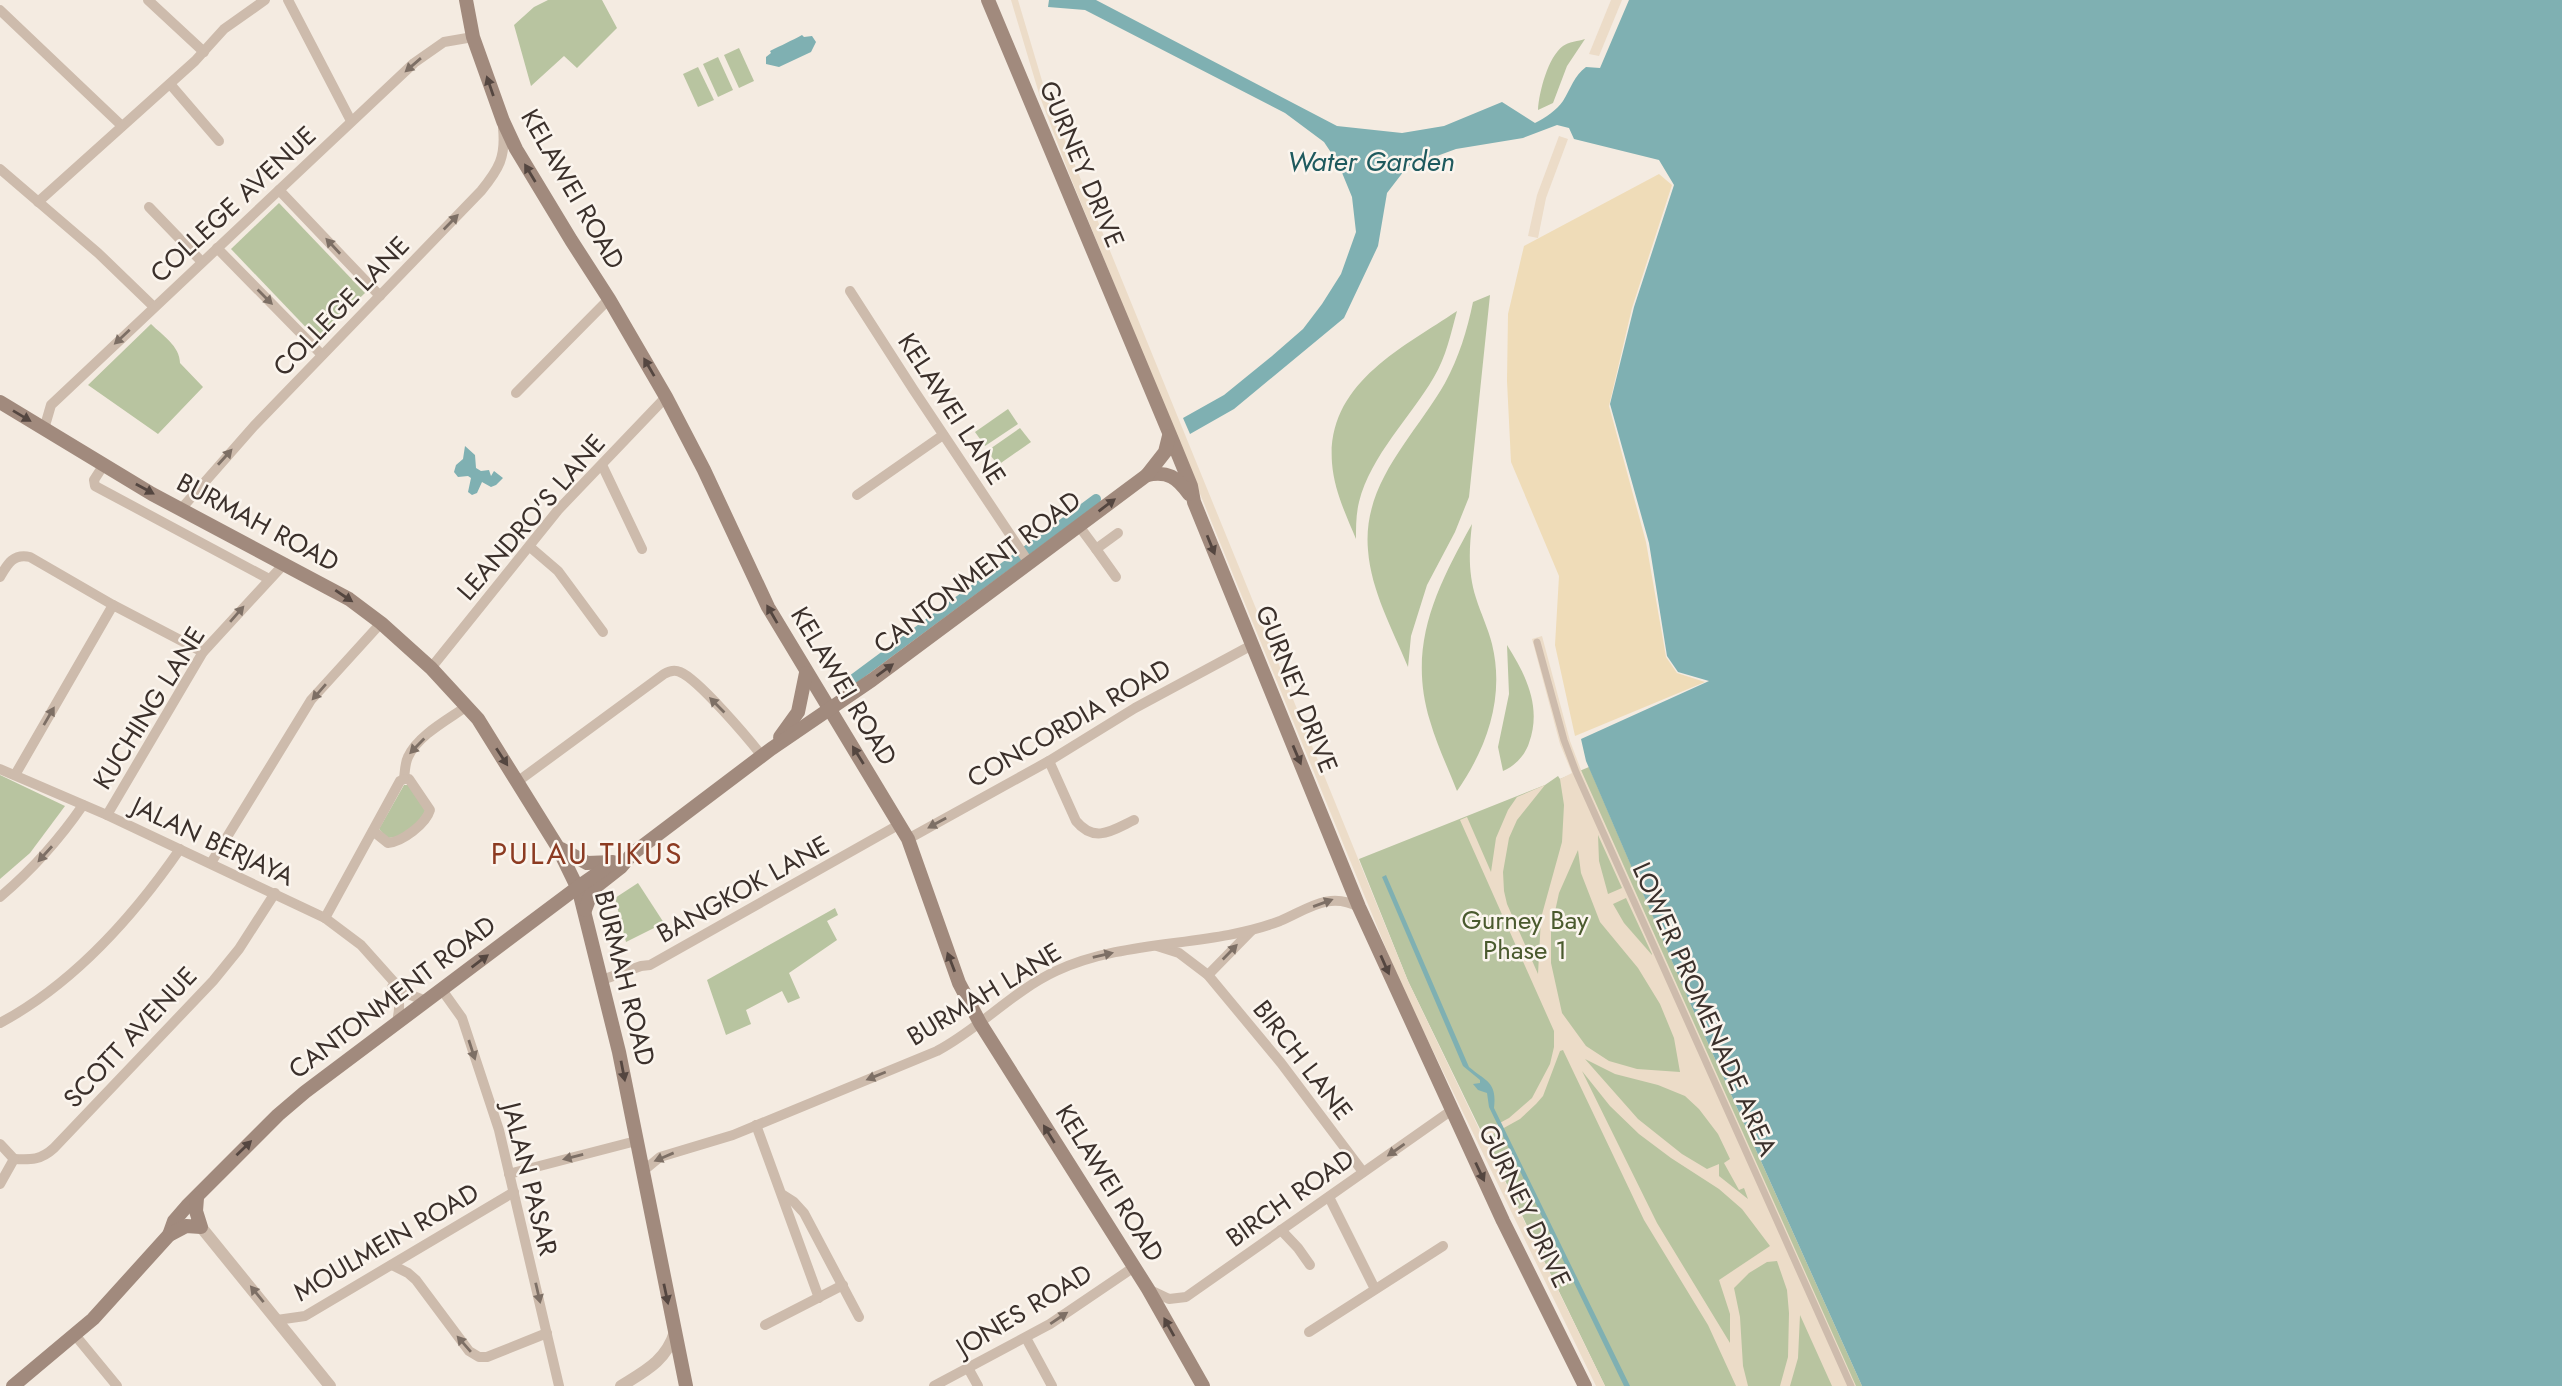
<svg xmlns="http://www.w3.org/2000/svg" width="2562" height="1386" font-family="Jost,sans-serif">
	<rect width="100%" height="100%" fill="#f4ebe1"/>
	<!-- green -->
	<g fill="#b8c4a0">
		<path d="M548,0H602L617,28L577,68L564,56L531,86L514,25L534,7Z"/>
		<path d="M1585,39L1567,66L1553,103L1538,110C1539,92 1548,57 1563,46C1568,42 1579,41 1585,39Z"/>
		<path d="M739,48L754,81L739,88L724,55Z"/>
		<path d="M718,57L733,90L718,97L703,64Z"/>
		<path d="M698,67L714,100L698,107L683,74Z"/>
		<path d="M279,203L365,293L317,339L231,249Z"/>
		<path d="M1490,295L1469,497L1455,532L1427,585L1411,636L1408,667C1393,630 1371,591 1368,550C1362,483 1414,437 1445,383C1459,357 1467,331 1473,302Z"/>
		<path d="M1457,311C1451,333 1446,357 1434,377C1410,418 1371,455 1359,502C1356,514 1356,527 1356,539C1346,515 1334,490 1332,463C1326,384 1402,348 1457,311Z"/>
		<path d="M151,324C162,335 180,346 180,363L203,387L158,434L88,385Z"/>
		<path d="M1008,409L1018,424L985,446L975,432Z"/>
		<path d="M1020,428L1031,442L998,465L987,451Z"/>
		<path d="M1472,524C1469,550 1468,573 1476,598C1481,614 1488,628 1492,644C1505,697 1487,748 1457,791C1448,768 1437,745 1430,721C1407,646 1436,589 1472,524Z"/>
		<path d="M1507,645C1526,675 1542,707 1529,743C1525,755 1515,766 1503,771L1498,747L1509,694Z"/>
		<path d="M1589,767L1690,1003L1862,1386H1605L1408,981L1359,859L1545,785L1558,776L1560,779Z"/>
		<path d="M0,775L65,806L30,853L0,879Z"/>
		<path d="M404,785H408L426,809C421,822 401,839 387,838L379,829Z"/>
		<path d="M638,883L664,923L626,942L615,898Z"/>
		<path d="M835,908L838,915L827,921L837,940L789,973L800,998L788,1003L782,991L746,1010L751,1024L726,1035L707,980Z"/>
	</g>
	<!-- sand -->
	<path fill="#efdcb8" d="M1659,174L1672,185L1632,308L1609,406L1646,542L1666,657L1677,673L1705,682L1575,736L1555,645L1559,576L1511,462L1507,381L1508,314L1524,246Z"/>
	<!-- plaza -->
	<g fill="#ecdcc8" fill-rule="evenodd">
		<path d="M1011,0H1018L1046,94L1408,981L1481,1133L1509,1118L1532,1098L1550,1064L1554,1047V1031L1460,820L1467,817L1491,872L1496,838L1508,810L1517,797L1545,785L1517,820L1509,838L1503,872L1504,891L1507,904L1538,974L1541,918L1562,842L1564,805L1560,779L1572,773L1560,744L1532,639L1542,636L1570,741L1581,770L1856,1386H1832L1800,1315L1798,1358L1790,1386H1780L1788,1357L1789,1313L1787,1290L1777,1261L1767,1262L1749,1273L1734,1288L1740,1317L1743,1366L1748,1386H1736L1708,1325L1644,1220L1563,1050L1560,1051L1543,1096L1536,1104L1520,1119L1484,1139L1605,1386H1596L1401,985L1070,176L1040,97ZM1598,835L1622,888L1608,894L1599,861ZM1578,850L1581,873L1600,922L1638,968L1660,1004L1674,1038L1680,1072L1637,1069L1609,1061L1586,1046L1562,1013L1551,963V930L1559,893ZM1626,898L1652,954V955L1624,923L1613,904ZM1585,1059L1615,1074L1658,1085L1685,1096L1699,1109L1718,1134L1730,1159L1724,1163L1739,1190L1744,1188L1748,1199L1719,1176V1164L1707,1169L1682,1154L1638,1119ZM1582,1071L1610,1106L1639,1134L1671,1158L1719,1189L1742,1209L1770,1246L1719,1280L1730,1314V1343L1657,1223Z"/>
		<path d="M1611,0H1622L1599,56L1589,54Z"/>
		<path d="M1559,136L1568,139L1546,198L1538,238L1528,236L1537,195Z"/>
	</g>
	<!-- water -->
	<g fill="#7fb0b2">
		<path d="M1049,0H1096L1337,126L1402,133L1444,126L1502,102L1535,123C1545,118 1557,110 1563,101C1571,88 1574,76 1586,67L1600,68L1629,0H2562V1386H1862L1690,1003L1586,761L1581,739L1709,681L1678,672L1667,656L1649,543L1610,404L1634,307L1674,185L1659,160L1574,139L1569,128L1557,125L1523,138L1456,149L1407,167L1387,193L1378,246L1344,318L1234,409L1190,434L1183,418L1224,395L1272,356L1303,329L1322,304L1341,274L1356,232L1352,197L1338,163L1324,142L1285,113L1085,10L1048,7Z"/>
		<path d="M802,35L804,37L812,36L816,42L811,52L779,67L766,64V57L771,53L770,51C782,45 791,41 802,35Z"/>
		<path d="M465,446L475,455L476,468L481,471L489,470L491,476L494,471L503,478L496,485L491,487L482,482L477,493L472,495L468,492L471,478L468,476L458,477L454,472L456,465L463,459Z"/>
		<path d="M1386,875L1469,1067C1487,1082 1497,1082 1494,1108L1630,1386H1624L1489,1107L1487,1093L1478,1090L1473,1084L1480,1083V1080L1463,1066L1382,877Z"/>
	</g>
	<g fill="none" stroke-linecap="round" stroke-linejoin="round">
		<!-- canal -->
		<path stroke="#7fb0b2" stroke-width="10" d="M848,683L1096,499"/>
		<!-- pedestrian -->
		<path stroke="#cdbbac" stroke-width="7" d="M1537,642L1564,740L1576,772L1851,1386"/>
		<!-- minor -->
		<g stroke="#cdbbac" stroke-width="10">
			<path d="M148,0L204,52"/>
			<path d="M288,0L351,121"/>
			<path d="M0,10L122,126"/>
			<path d="M170,84L219,141"/>
			<path d="M0,169L98,253L154,307"/>
			<path d="M279,190L380,296"/>
			<path d="M38,202L195,61L224,29L265,0"/>
			<path d="M149,207L202,262"/>
			<path d="M217,248L322,355"/>
			<path d="M850,291L913,389L1029,563"/>
			<path d="M516,393L609,299"/>
			<path d="M44,429L51,405L414,63L444,42L473,37"/>
			<path d="M602,465L642,549"/>
			<path d="M103,466L94,480L95,486L269,579"/>
			<path d="M857,495L943,435"/>
			<path d="M181,509L254,426L481,191C499,169 506,157 503,128"/>
			<path d="M1079,526L1096,549L1118,533"/>
			<path d="M530,547L558,571L603,632"/>
			<path d="M1096,549L1116,577"/>
			<path d="M0,577C7,565 13,553 30,557L113,605L203,652"/>
			<path d="M431,668L558,510L666,397"/>
			<path d="M1049,761L1076,821C1095,844 1113,830 1134,820"/>
			<path d="M0,769L107,815L325,918L361,945L403,992L426,1001"/>
			<path d="M15,775L113,605"/>
			<path d="M404,779C405,771 405,763 408,757C418,735 449,719 467,706"/>
			<path d="M517,782L664,674C669,671 674,669 680,672C698,679 748,738 762,756"/>
			<path d="M107,815L203,652L285,563"/>
			<path d="M373,831L388,843C402,842 426,824 430,810L409,779H404"/>
			<path d="M908,839L1049,761L1135,708L1252,645"/>
			<path d="M211,863L311,700L381,623"/>
			<path d="M0,897C32,870 59,840 83,805"/>
			<path d="M325,918L400,781L404,779"/>
			<path d="M1157,946L1179,953L1208,975L1281,1063L1363,1172"/>
			<path d="M1208,975L1252,930"/>
			<path d="M602,980L641,966L650,965L900,824"/>
			<path d="M392,987C401,999 400,1008 397,1022"/>
			<path d="M442,990L462,1018L499,1130L559,1386"/>
			<path d="M0,1023C73,984 133,917 180,849"/>
			<path d="M756,1125L819,1298"/>
			<path d="M0,1144L14,1159"/>
			<path d="M14,1159C31,1160 41,1160 54,1148L213,981L239,949L275,893"/>
			<path d="M642,1172L660,1157L733,1135L937,1051C979,1029 1013,991 1056,971C1127,938 1209,948 1280,921C1308,909 1329,891 1359,907"/>
			<path d="M509,1174L636,1141"/>
			<path d="M0,1184L14,1159"/>
			<path d="M783,1195L794,1202L804,1213L859,1317"/>
			<path d="M1329,1197L1375,1289"/>
			<path d="M1281,1230L1298,1248L1310,1265"/>
			<path d="M392,1265L408,1273L416,1280L469,1351L479,1357H487L547,1333"/>
			<path d="M1150,1290L1169,1299L1186,1297L1452,1110"/>
			<path d="M277,1320L305,1316L514,1192"/>
			<path d="M765,1325L843,1285"/>
			<path d="M1309,1332L1443,1246"/>
			<path d="M75,1335L117,1386"/>
			<path d="M1026,1338L1052,1386"/>
			<path d="M968,1368L978,1386"/>
			<path d="M934,1386L1050,1324L1134,1267"/>
		</g>
		<!-- tertiary -->
		<g stroke="#cdbbac" stroke-width="12">
			<path d="M201,1227L330,1386"/>
			<path d="M621,1386C645,1371 666,1361 675,1332"/>
		</g>
		<!-- secondary -->
		<g stroke="#a18a7d" stroke-width="14">
			<path d="M466,0L473,37L503,121L516,149L571,240L609,299L666,397L704,470L768,607L908,839L959,983L980,1023L1148,1289L1203,1386"/>
			<path d="M988,0L1173,442L1191,486L1194,502L1359,907L1503,1221L1585,1386"/>
			<path d="M0,402L152,494L349,599L381,623L431,668L478,719L557,846L579,891L619,1052L686,1386"/>
			<path d="M1147,475C1168,471 1177,477 1189,494"/>
			<path d="M780,737L798,712L806,673"/>
			<path d="M561,849L587,863L613,862"/>
			<path d="M585,910L593,889L621,867L632,854L771,749L872,680L1147,475L1165,452L1169,436"/>
			<path d="M169,1235L174,1221L187,1206L278,1115L305,1092L578,887L604,869"/>
			<path d="M13,1386L93,1319L169,1235L186,1226L201,1227L196,1211L197,1198"/>
		</g>
	</g>
	<!-- one-way arrows -->
	<defs><path id="oneway-solid" d="M-6-.8H1V-3.2L6.5 0L1 3.2V.8H-6Z" transform="scale(1.75)"/></defs>
	<g fill="#7d6f65">
		<use href="#oneway-solid" transform="translate(413 65) rotate(139)"/>
		<use href="#oneway-solid" transform="translate(451 222) rotate(-46)"/>
		<use href="#oneway-solid" transform="translate(333 246) rotate(-133)"/>
		<use href="#oneway-solid" transform="translate(265 297) rotate(45)"/>
		<use href="#oneway-solid" transform="translate(122 337) rotate(137)"/>
		<use href="#oneway-solid" transform="translate(225 457) rotate(-48)"/>
		<use href="#oneway-solid" transform="translate(237 614) rotate(-49)"/>
		<use href="#oneway-solid" transform="translate(319 692) rotate(131)"/>
		<use href="#oneway-solid" transform="translate(717 705) rotate(-135)"/>
		<use href="#oneway-solid" transform="translate(49 716) rotate(-60)"/>
		<use href="#oneway-solid" transform="translate(417 746) rotate(134)"/>
		<use href="#oneway-solid" transform="translate(937 823) rotate(151)"/>
		<use href="#oneway-solid" transform="translate(45 854) rotate(132)"/>
		<use href="#oneway-solid" transform="translate(1323 903) rotate(-20)"/>
		<use href="#oneway-solid" transform="translate(1230 952) rotate(-46)"/>
		<use href="#oneway-solid" transform="translate(1103 955) rotate(-13)"/>
		<use href="#oneway-solid" transform="translate(472 1050) rotate(72)"/>
		<use href="#oneway-solid" transform="translate(876 1076) rotate(158)"/>
		<use href="#oneway-solid" transform="translate(1396 1150) rotate(145)"/>
		<use href="#oneway-solid" transform="translate(573 1157) rotate(166)"/>
		<use href="#oneway-solid" transform="translate(664 1157) rotate(157)"/>
		<use href="#oneway-solid" transform="translate(538 1293) rotate(77)"/>
		<use href="#oneway-solid" transform="translate(257 1294) rotate(-129)"/>
		<use href="#oneway-solid" transform="translate(1059 1318) rotate(-34)"/>
		<use href="#oneway-solid" transform="translate(464 1344) rotate(-131)"/>
	</g>
	<g fill="#544640">
		<use href="#oneway-solid" transform="translate(490 86) rotate(-109)"/>
		<use href="#oneway-solid" transform="translate(530 173) rotate(-121)"/>
		<use href="#oneway-solid" transform="translate(649 367) rotate(-120)"/>
		<use href="#oneway-solid" transform="translate(22 416) rotate(31)"/>
		<use href="#oneway-solid" transform="translate(145 489) rotate(29)"/>
		<use href="#oneway-solid" transform="translate(1107 505) rotate(-37)"/>
		<use href="#oneway-solid" transform="translate(1211 545) rotate(68)"/>
		<use href="#oneway-solid" transform="translate(344 596) rotate(34)"/>
		<use href="#oneway-solid" transform="translate(772 614) rotate(-120)"/>
		<use href="#oneway-solid" transform="translate(885 670) rotate(-36)"/>
		<use href="#oneway-solid" transform="translate(858 755) rotate(-122)"/>
		<use href="#oneway-solid" transform="translate(1297 755) rotate(67)"/>
		<use href="#oneway-solid" transform="translate(502 757) rotate(57)"/>
		<use href="#oneway-solid" transform="translate(480 961) rotate(-37)"/>
		<use href="#oneway-solid" transform="translate(951 962) rotate(-111)"/>
		<use href="#oneway-solid" transform="translate(1385 965) rotate(66)"/>
		<use href="#oneway-solid" transform="translate(623 1071) rotate(79)"/>
		<use href="#oneway-solid" transform="translate(1049 1134) rotate(-122)"/>
		<use href="#oneway-solid" transform="translate(244 1148) rotate(-44)"/>
		<use href="#oneway-solid" transform="translate(1480 1172) rotate(65)"/>
		<use href="#oneway-solid" transform="translate(666 1294) rotate(78)"/>
		<use href="#oneway-solid" transform="translate(1169 1327) rotate(-119)"/>
	</g>
	<g text-anchor="middle" stroke-width="5" stroke-linejoin="round" paint-order="stroke">
		<!-- street labels -->
		<g font-size="26" fill="#3b302b" stroke="#fbf5ee">
			<text transform="translate(1082 164) rotate(67)" y="9">GURNEY DRIVE</text>
			<text transform="translate(573 189) rotate(60)" y="9">KELAWEI ROAD</text>
			<text transform="translate(233 204) rotate(-43)" y="9">COLLEGE AVENUE</text>
			<text transform="translate(341 306) rotate(-46)" y="9">COLLEGE LANE</text>
			<text transform="translate(952 409) rotate(57)" y="9">KELAWEI LANE</text>
			<text transform="translate(531 517) rotate(-49)" y="9">LEANDRO'S LANE</text>
			<text transform="translate(258 522) rotate(28)" y="9">BURMAH ROAD</text>
			<text transform="translate(977 572) rotate(-37)" y="9">CANTONMENT ROAD</text>
			<text transform="translate(844 686) rotate(59)" y="9">KELAWEI ROAD</text>
			<text transform="translate(1297 689) rotate(68)" y="9">GURNEY DRIVE</text>
			<text transform="translate(149 708) rotate(-58)" y="9">KUCHING LANE</text>
			<text transform="translate(1069 723) rotate(-30)" y="9">CONCORDIA ROAD</text>
			<text transform="translate(213 841) rotate(25)" y="9">JALAN BERJAYA</text>
			<text transform="translate(743 889) rotate(-29)" y="9">BANGKOK LANE</text>
			<text transform="translate(625 978) rotate(76)" y="9">BURMAH ROAD</text>
			<text transform="translate(984 994) rotate(-31)" y="9">BURMAH LANE</text>
			<text transform="translate(392 997) rotate(-37)" y="9">CANTONMENT ROAD</text>
			<text transform="translate(1705 1009) rotate(66)" y="9">LOWER PROMENADE AREA</text>
			<text transform="translate(130 1037) rotate(-47)" y="9">SCOTT AVENUE</text>
			<text transform="translate(1303 1060) rotate(52)" y="9">BIRCH LANE</text>
			<text transform="translate(530 1179) rotate(76)" y="9">JALAN PASAR</text>
			<text transform="translate(1110 1183) rotate(58)" y="9">KELAWEI ROAD</text>
			<text transform="translate(1290 1198) rotate(-35)" y="9">BIRCH ROAD</text>
			<text transform="translate(1525 1206) rotate(64)" y="9">GURNEY DRIVE</text>
			<text transform="translate(386 1242) rotate(-30)" y="9">MOULMEIN ROAD</text>
			<text transform="translate(1024 1310) rotate(-31)" y="9">JONES ROAD</text>
		</g>
		<!-- park labels -->
		<g font-size="26" fill="#4a5a2e" stroke="#fbf5ee">
			<text x="1525" y="929">Gurney Bay<tspan x="1525" dy="30">Phase 1</tspan></text>
		</g>
		<!-- water labels -->
		<g font-size="28" font-style="italic" fill="#1f5a5e" stroke="#fbf5ee">
			<text x="1371" y="171">Water Garden</text>
		</g>
		<!-- quarter labels -->
		<g font-size="30" letter-spacing="2" fill="#8c3b22" stroke="#fbf5ee">
			<text x="587" y="864">PULAU TIKUS</text>
		</g>
	</g>
</svg>
